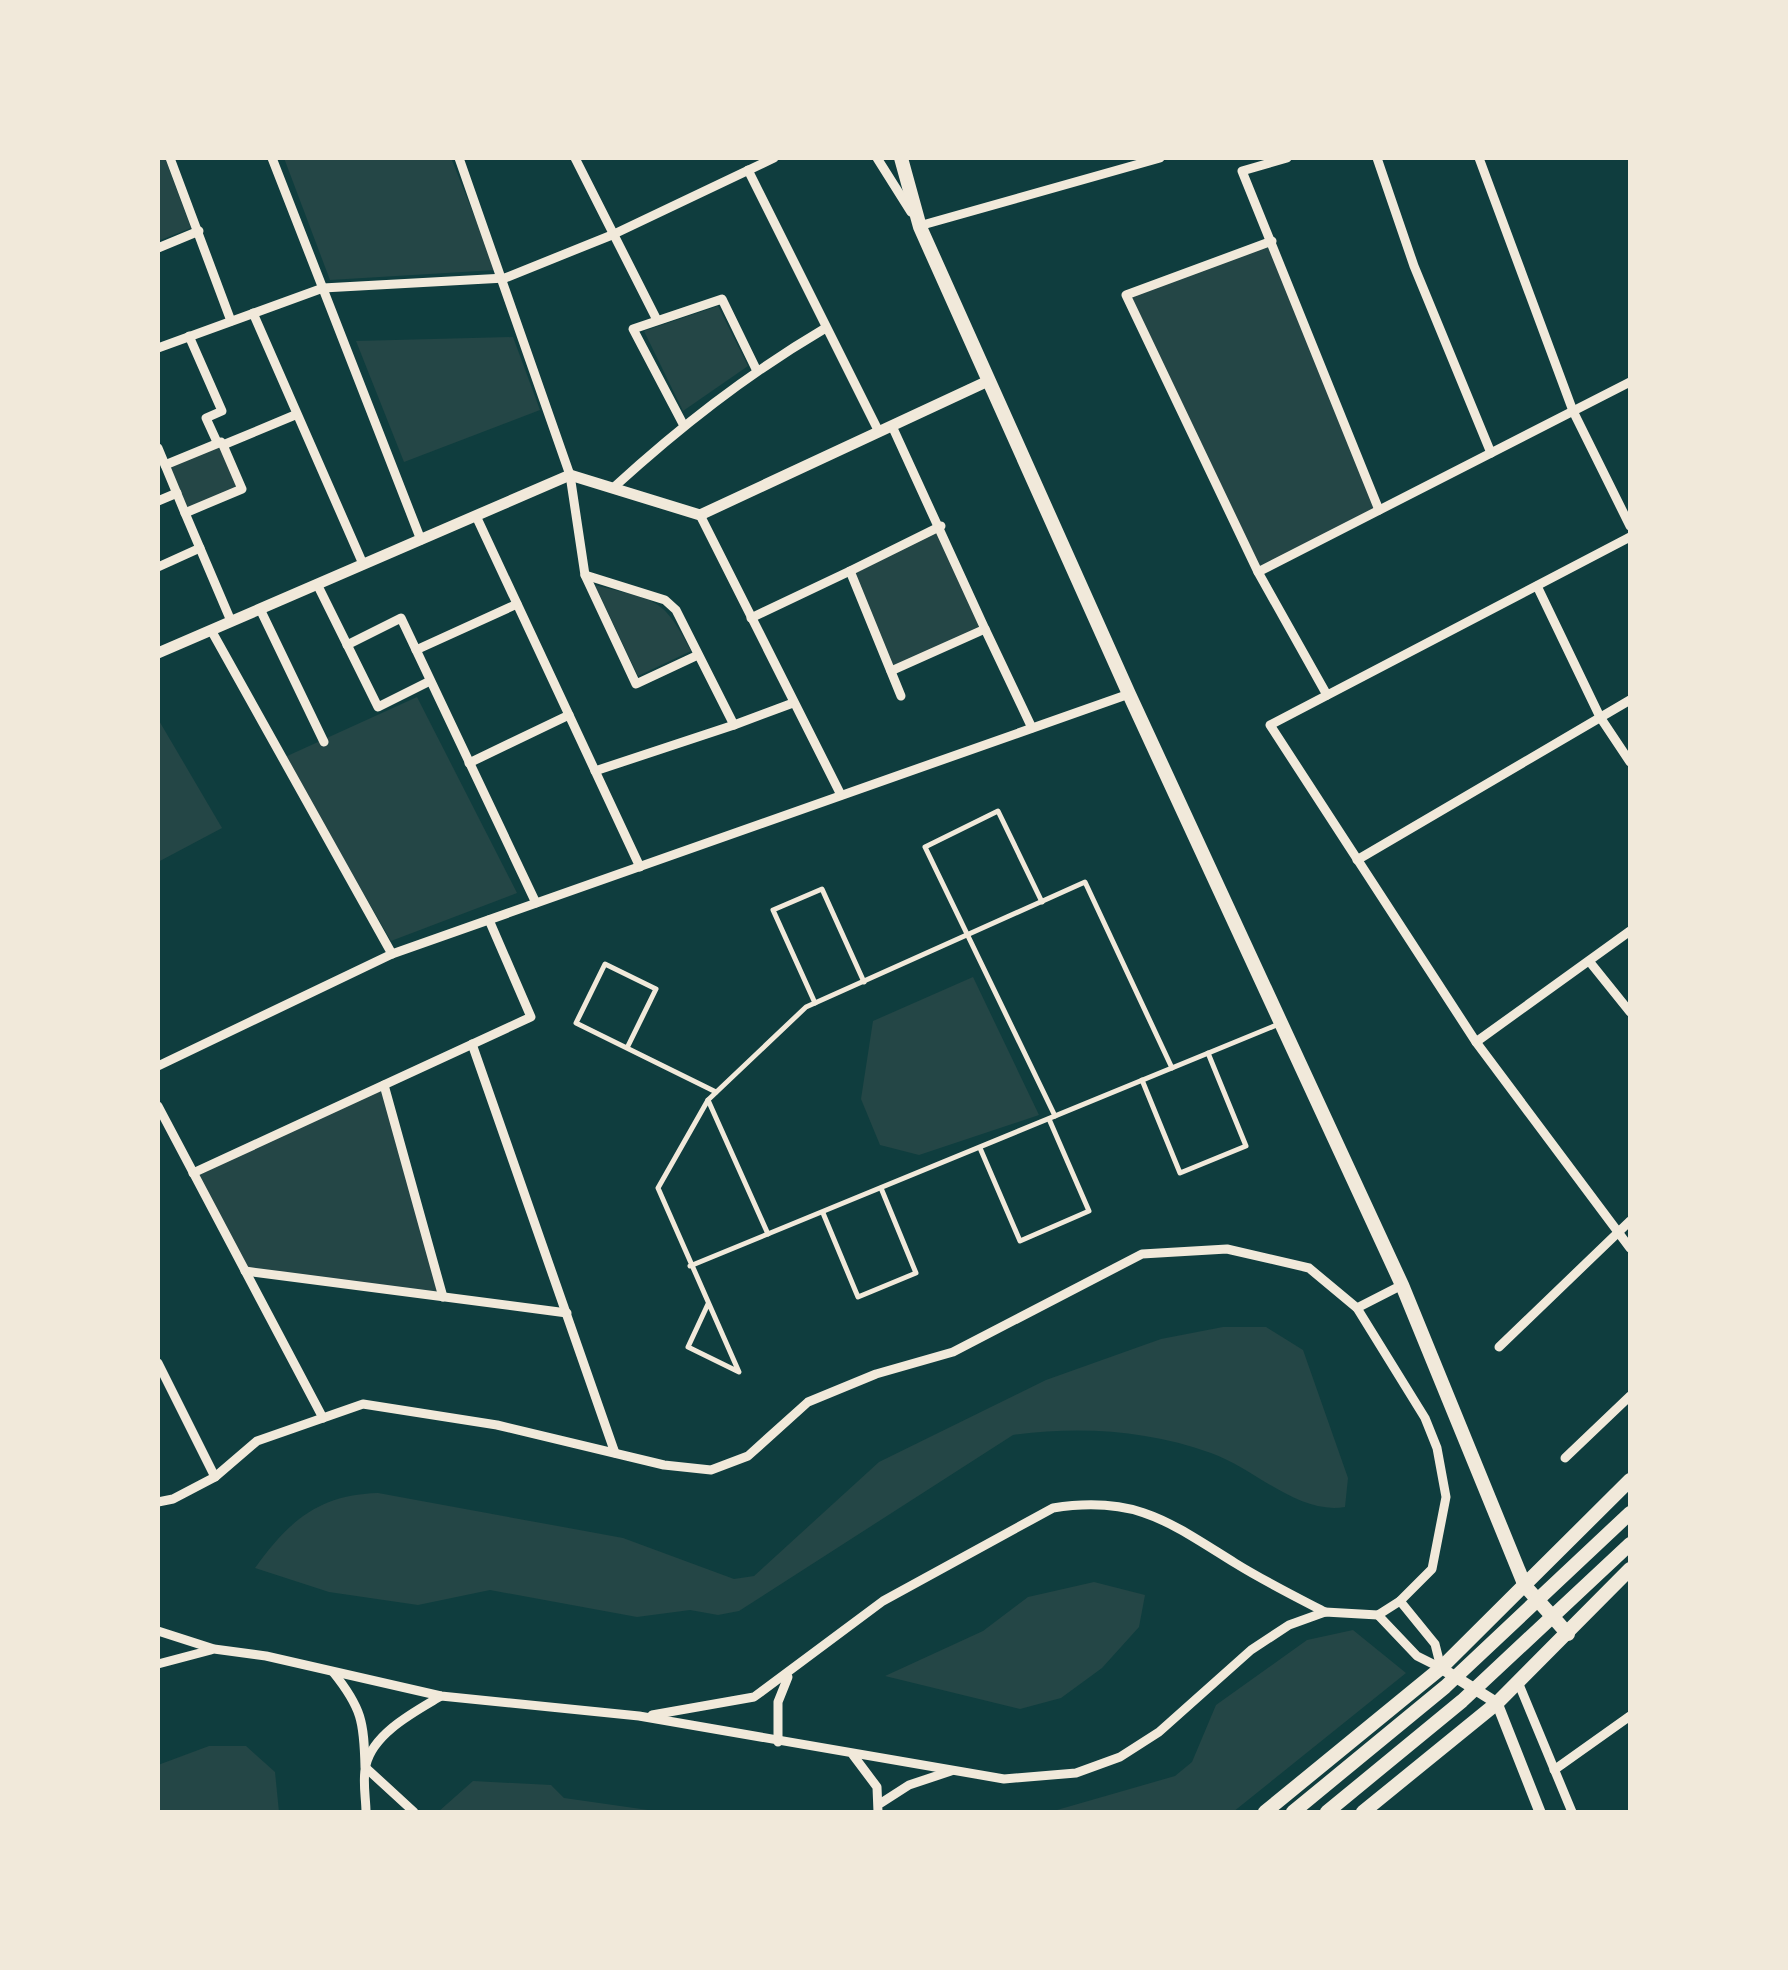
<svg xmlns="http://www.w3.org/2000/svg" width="1788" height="1970" font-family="Ubuntu,sans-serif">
	<rect width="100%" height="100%" fill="#0f3d3e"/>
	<!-- green -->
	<g fill="#244646">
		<path d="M158,158H165L191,228L158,241Z"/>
		<path d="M284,158H451L496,270L330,280Z"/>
		<path d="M1272,241L1379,510L1258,572L1126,295Z"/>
		<path d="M718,306L748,366L683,411L644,331Z"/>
		<path d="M513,337L540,410L404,462L356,341Z"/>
		<path d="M219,444L237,487L187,508L169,466Z"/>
		<path d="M936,532L981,628L892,667L854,573Z"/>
		<path d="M595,585C654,601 662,594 691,651L638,676Z"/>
		<path d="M417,697L517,893L391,941L285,757Z"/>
		<path d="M158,719L222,828L158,862Z"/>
		<path d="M973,977L1039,1115L919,1155L880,1145L861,1099L873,1021Z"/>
		<path d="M384,1085L443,1297L245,1271L193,1173Z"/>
		<path d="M1223,1327H1266L1303,1350L1348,1478L1345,1507C1298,1515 1254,1468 1211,1453C1146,1430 1081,1426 1013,1435L739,1611L718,1615L690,1610L637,1617L490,1590L418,1605L329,1592L255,1568C289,1521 318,1495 378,1493L623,1538L734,1579L754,1576L879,1462L1046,1380L1161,1339Z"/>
		<path d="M1094,1582L1145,1595L1139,1627L1102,1668L1061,1698L1020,1709L885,1676L983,1631L1028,1597Z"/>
		<path d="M1353,1630L1406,1673L1233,1812H1050L1175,1776L1192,1762L1216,1705L1307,1640Z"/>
		<path d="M209,1746H246L275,1772L279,1812H158V1765Z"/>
		<path d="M473,1781L551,1785L564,1798L662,1812H438Z"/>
	</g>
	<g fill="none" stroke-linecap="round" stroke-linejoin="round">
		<!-- service -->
		<g stroke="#f1e9da" stroke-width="5">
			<path d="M1042,902L998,811L925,847L1055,1116"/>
			<path d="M815,1003L773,910L822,889L864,982"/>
			<path d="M627,1048L656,989L605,964L576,1023L716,1092"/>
			<path d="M1142,1080L1180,1173L1246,1146L1208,1053"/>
			<path d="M708,1100L768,1234"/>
			<path d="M980,1148L1020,1241L1089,1211L1049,1119"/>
			<path d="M823,1213L858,1297L916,1273L881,1188"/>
			<path d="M690,1266L1279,1024"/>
			<path d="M708,1304L688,1347L739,1372L658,1188L708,1100L806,1007L1085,882L1172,1068"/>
		</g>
		<!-- minor -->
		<g stroke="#f1e9da" stroke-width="9">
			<path d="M170,158L231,321"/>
			<path d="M272,158L421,540"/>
			<path d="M459,158L570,475L585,575L636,684L698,655"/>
			<path d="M575,158L657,320"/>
			<path d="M877,158L911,212"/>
			<path d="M1287,158L1242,171L1379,510"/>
			<path d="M1377,158L1414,266L1491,453"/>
			<path d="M1479,158L1573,411L1630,526"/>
			<path d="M748,170L879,432"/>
			<path d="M919,226L1160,158"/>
			<path d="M1272,241L1126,295L1258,572L1327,695"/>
			<path d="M158,248L199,231"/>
			<path d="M253,313L363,564"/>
			<path d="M189,336L222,411L206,418L217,442"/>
			<path d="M158,348L323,288L505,278L612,235L774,158"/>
			<path d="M683,424L633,329L722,299L756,369"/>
			<path d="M158,448L185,513"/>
			<path d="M165,465L221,442"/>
			<path d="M613,488C680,427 746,375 824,329"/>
			<path d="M158,501L177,493"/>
			<path d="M700,515L841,795"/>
			<path d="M476,516L640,867"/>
			<path d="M1630,537L1270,725L1476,1042L1630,1248"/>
			<path d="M158,567L200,548"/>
			<path d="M1258,572L1630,382"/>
			<path d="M585,575L665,600L676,610L734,725L793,703"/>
			<path d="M317,584L378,707L430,681"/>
			<path d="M1537,586L1600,717L1630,762"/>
			<path d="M260,609L324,742"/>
			<path d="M751,618L850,571"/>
			<path d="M231,621L185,513L242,489L223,445L295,415"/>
			<path d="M985,629L1032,728"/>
			<path d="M211,630L392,954"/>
			<path d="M347,645L401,618L536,903"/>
			<path d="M416,650L517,604"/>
			<path d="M891,671L985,629L892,426"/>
			<path d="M901,696L850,571L941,526"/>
			<path d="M469,763L569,715"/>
			<path d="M595,771L734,725"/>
			<path d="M1357,860L1630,700"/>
			<path d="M1589,961L1630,1012"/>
			<path d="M1476,1042L1630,931"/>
			<path d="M472,1044L615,1453"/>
			<path d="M158,1066L392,954L1129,694"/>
			<path d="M384,1085L443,1297"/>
			<path d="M158,1106L323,1418"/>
			<path d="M193,1173L531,1017L489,920"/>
			<path d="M245,1271L567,1313"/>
			<path d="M1357,1308L1402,1285"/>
			<path d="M1499,1347L1630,1221"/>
			<path d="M158,1363L215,1477"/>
			<path d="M1565,1458L1630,1396"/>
			<path d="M158,1502L173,1499L215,1477L257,1441L363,1404L497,1425L664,1465L711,1470L748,1456L808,1402L876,1374L953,1352L1142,1254L1227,1249L1309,1268L1357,1308L1425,1418L1437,1448L1446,1497L1432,1569L1400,1601L1378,1615L1325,1612L1289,1625L1251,1650L1159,1732L1120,1757L1076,1773L1004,1779L639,1716L441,1696L266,1656L214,1649L158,1631"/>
			<path d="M1400,1601L1435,1644L1441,1668"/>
			<path d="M1378,1615L1417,1656L1441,1668"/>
			<path d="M158,1664L211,1650"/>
			<path d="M333,1672C362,1708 364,1722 365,1767L414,1812"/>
			<path d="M1518,1682L1572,1812"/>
			<path d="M652,1715L754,1697L883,1601L1053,1508C1136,1495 1169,1522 1235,1563C1264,1581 1294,1596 1325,1612"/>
			<path d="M778,1742V1702L788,1677"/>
			<path d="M853,1755L877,1787L878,1812"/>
			<path d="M1554,1770L1630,1716"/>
			<path d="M881,1803L909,1785L951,1771"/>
			<path d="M366,1812C366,1798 362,1779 366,1765C373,1733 416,1711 441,1696"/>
		</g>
		<!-- tertiary -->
		<g stroke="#f1e9da" stroke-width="11">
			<path d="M158,653L570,475L700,515L988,381"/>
			<path d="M1441,1668L1497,1703L1540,1812"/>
		</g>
		<!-- secondary -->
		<g stroke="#f1e9da" stroke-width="14">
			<path d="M901,158L920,227L1129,694L1402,1285L1525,1586L1568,1634"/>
			<path d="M1265,1812L1441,1668L1630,1480"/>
			<path d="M1293,1812L1445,1687L1630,1513"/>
			<path d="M1327,1812L1462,1701L1630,1544"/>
			<path d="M1363,1812L1497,1703L1630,1569"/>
		</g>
	</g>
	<!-- border -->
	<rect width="1788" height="1970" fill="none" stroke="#f1e9da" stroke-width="320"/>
</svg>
